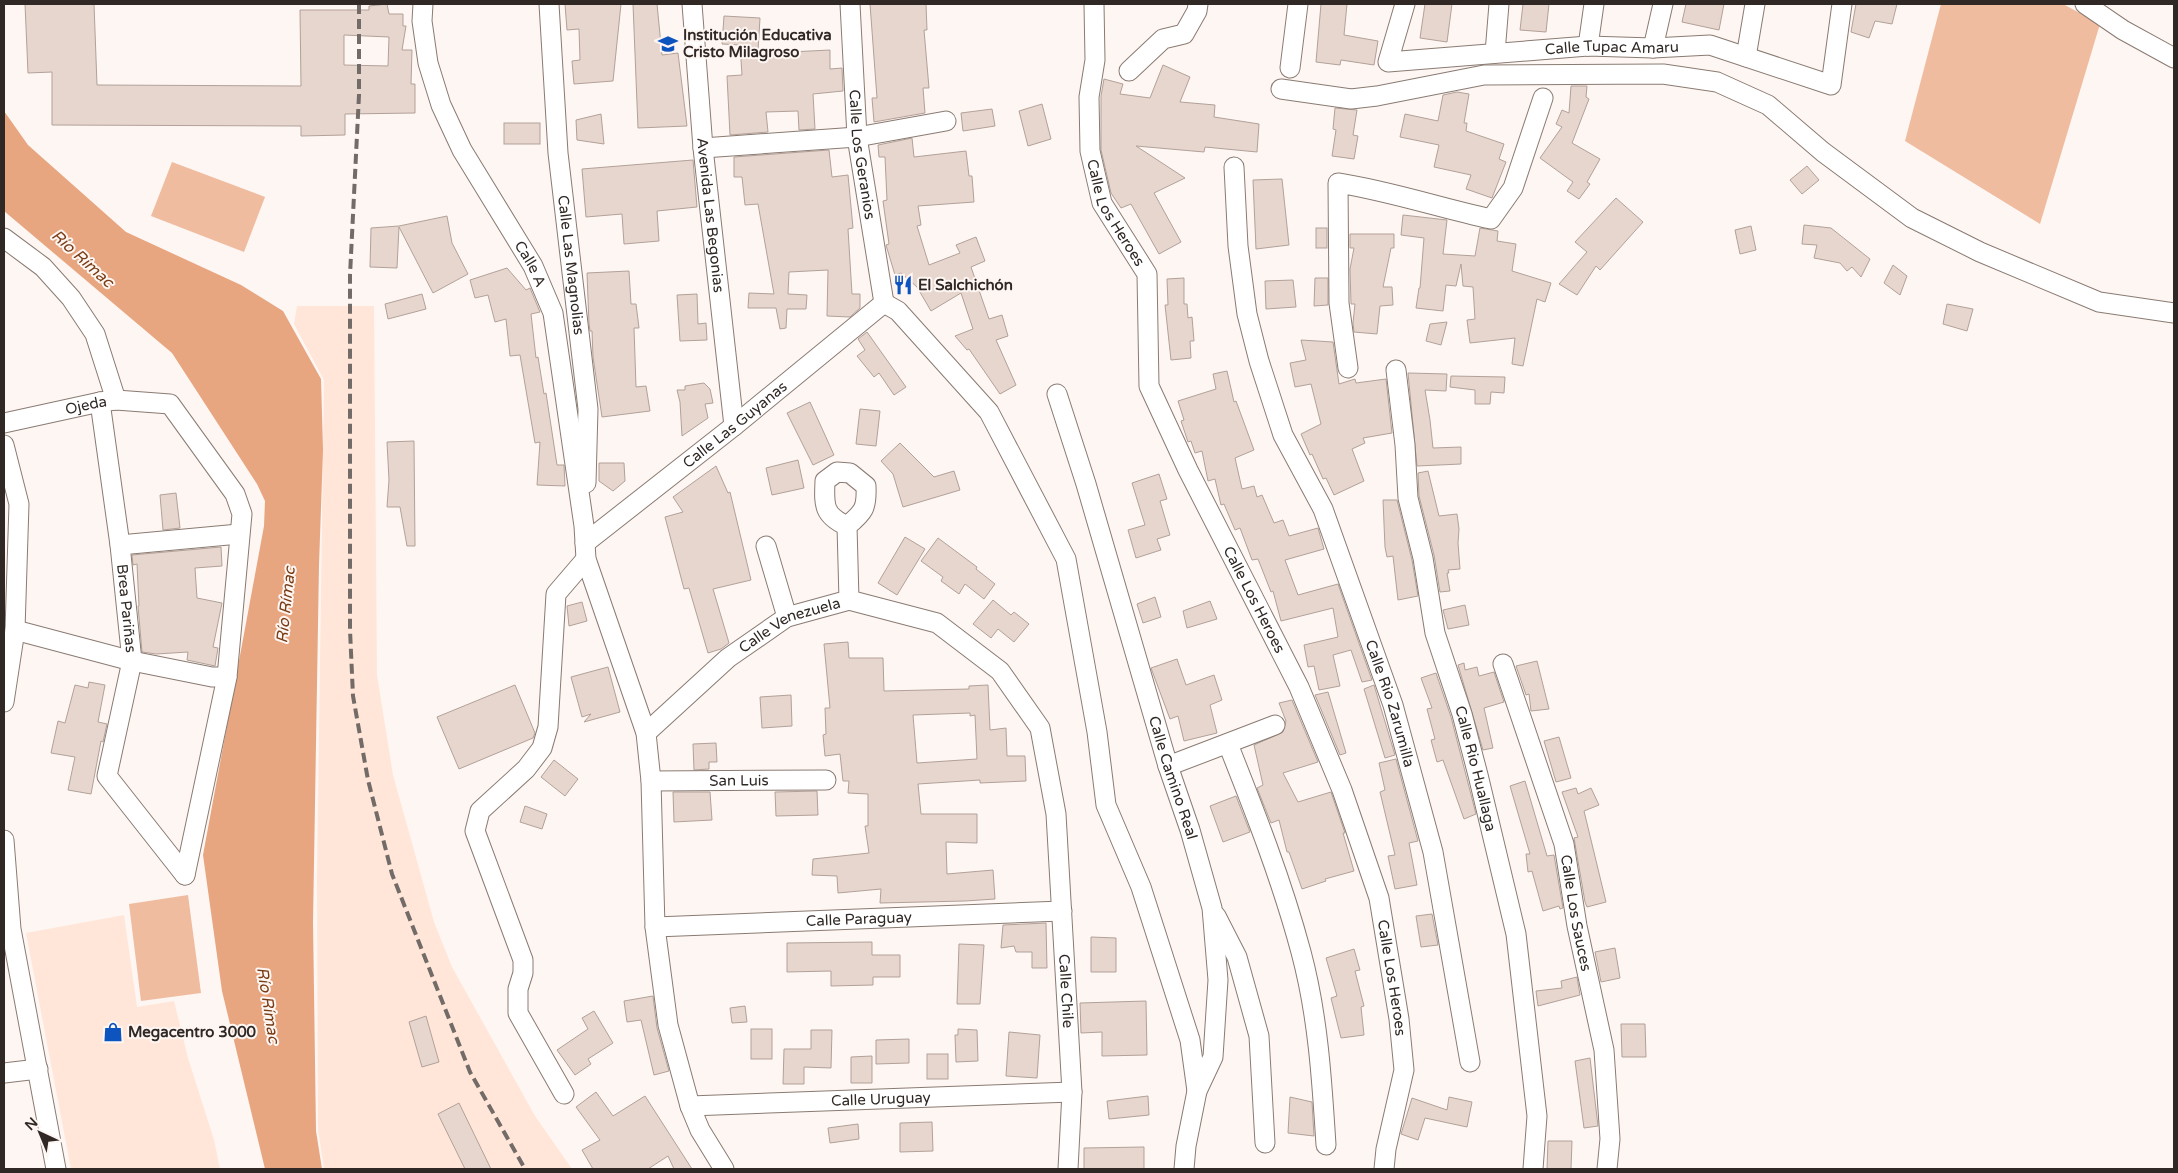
<svg xmlns="http://www.w3.org/2000/svg" width="2178" height="1173" font-family="'Varela Round',sans-serif">
	<rect width="100%" height="100%" fill="#fef6f3"/>
	<!-- built -->
	<g fill="#ffe6d8">
		<path d="M297,306H374L377,675L393,775L434,922L452,967L535,1116L572,1169H324L318,1129L317,877L324,380L294,324Z"/>
		<path d="M124,915L137,1007L174,1001L188,1058L214,1140L220,1169H71L26,933Z"/>
	</g>
	<!-- green -->
	<g fill="#f0bc9f">
		<path d="M1941,4H2063L2100,24L2040,224L1905,141Z"/>
		<path d="M172,162L265,197L244,252L151,216Z"/>
		<path d="M188,895L201,993L141,1001L129,904Z"/>
	</g>
	<!-- water -->
	<path fill="#e7a580" d="M4,111L28,145L126,232L241,285L283,311L321,379L323,450L319,565L313,922L316,1131L322,1169H265L222,991L203,855L264,526L265,501L257,484L172,353L4,211Z"/>
	<!-- building -->
	<g fill="#e7d6cd" stroke="#b2a199" fill-rule="evenodd">
		<path d="M25,4H94L97,85L301,86L300,10H369V6L387,4L389,14H403V26H406L402,50H412L411,84H415V113L345,114V135L301,136V126L52,125V72L28,73ZM344,35L389,37L388,66L344,65Z"/>
		<path d="M565,4H621L613,81L574,84L572,61L580,60L579,29L567,30Z"/>
		<path d="M633,4H657L662,55L678,53L687,126L638,128Z"/>
		<path d="M870,4H926L927,30H924L929,88H923L925,113L874,122L872,98H877Z"/>
		<path d="M1321,4H1347L1344,35L1378,41L1374,65L1341,60L1340,65L1316,62Z"/>
		<path d="M1425,4H1452L1447,42L1420,38Z"/>
		<path d="M1523,4H1549L1546,32L1520,30Z"/>
		<path d="M1686,4H1724L1719,30L1682,22Z"/>
		<path d="M1856,4H1897L1892,24L1875,21L1869,38L1851,32Z"/>
		<path d="M724,16L760,18L758,51L770,50V53L830,50V69L842,68L843,91L813,94L815,129L799,130L798,111L766,112L768,132L730,135L727,76L742,75L740,45L722,44Z"/>
		<path d="M1163,65L1190,77L1180,102L1215,105L1214,117L1259,124L1257,152L1205,147L1204,152L1136,146L1185,178L1154,193L1181,242L1159,254L1131,204L1121,208L1111,193L1101,150V96L1104,79L1123,84L1120,94L1150,98Z"/>
		<path d="M1571,86H1587L1586,97L1589,99L1572,143L1600,159L1587,182L1590,184L1579,199L1567,191L1573,182L1540,158L1562,127L1556,124L1562,110L1569,113Z"/>
		<path d="M1457,92L1469,94L1464,123H1467L1466,131L1504,144L1499,159L1506,162L1492,198L1466,189L1471,175L1434,167L1439,145L1400,137L1405,114L1438,121L1443,95Z"/>
		<path d="M1042,104L1051,139L1028,146L1019,111Z"/>
		<path d="M1335,108L1357,110L1353,135L1358,136L1354,159L1332,156L1336,130L1333,129Z"/>
		<path d="M992,109L995,126L963,131L961,113Z"/>
		<path d="M601,114L604,144L577,140L576,120Z"/>
		<rect x="504" y="123" width="36" height="21"/>
		<path d="M912,138L914,157L966,151L969,176H972L974,202L918,206L921,225L917,226L929,265L960,253L956,245L976,237L985,261L971,267L989,319L1002,315L1008,336L996,340L1016,385L1000,394L969,349L967,350L955,336L973,329L961,293L931,311L917,287L901,273L895,275L886,245L889,244L883,201L887,200L885,157H879L878,145Z"/>
		<path d="M829,150L832,177L848,175L853,228L848,229L852,294H860V308L850,317L827,316L828,270L789,272L788,294L807,295L806,309H787L786,328L780,329L776,308H748L749,293L774,294L758,204L745,205L742,177H734V157Z"/>
		<path d="M693,160L697,207L657,211L659,241L624,244L622,214L586,217L582,169Z"/>
		<path d="M1807,166L1819,180L1802,194L1790,180Z"/>
		<path d="M1282,179L1289,245L1256,249L1253,180Z"/>
		<path d="M1616,198L1643,222L1600,270L1596,266L1577,295L1559,284L1587,252L1575,242Z"/>
		<path d="M1403,215L1447,220L1443,254L1475,256L1480,228L1498,231L1497,241L1516,244L1512,271L1551,283L1545,302L1537,299L1523,366L1512,364L1515,338L1470,343L1467,320L1475,319L1473,287L1463,286L1461,264L1456,286L1446,285L1443,311L1416,308L1419,288H1420L1424,238L1401,235Z"/>
		<path d="M447,216L452,243L468,274L433,293L399,227L397,268L370,267L371,228L399,226Z"/>
		<path d="M1804,225L1831,228L1870,259L1861,277L1852,267L1847,271L1840,263L1814,258L1817,245L1802,244Z"/>
		<path d="M1751,226L1756,250L1740,254L1735,230Z"/>
		<rect x="1316" y="228" width="11" height="20"/>
		<path d="M1350,234H1394V248H1391L1383,287H1392L1393,305L1380,306L1377,334L1354,332L1353,323L1355,304H1351L1350,269L1354,248H1350Z"/>
		<path d="M1893,265L1907,276L1900,295L1884,283Z"/>
		<path d="M507,268L526,290L530,288L540,312L531,314L536,358L538,357L544,394L546,393L557,465H564L565,486L537,485L540,442L535,443L520,355L510,356L506,319L495,322L488,295L475,298L470,280Z"/>
		<path d="M629,271L631,304H636L639,328H634L636,387L646,386L650,411L602,417L593,357L592,331H590L589,324L587,273Z"/>
		<path d="M1184,278V304H1187L1188,318L1192,317L1194,341H1190L1191,358L1171,360L1165,305H1168L1167,279Z"/>
		<path d="M1315,278H1328V305L1314,306Z"/>
		<path d="M1293,280L1296,307L1266,309L1265,281Z"/>
		<path d="M422,294L426,309L388,319L385,304Z"/>
		<path d="M697,294L698,324L706,323L707,340L680,341L677,295Z"/>
		<path d="M1947,304L1973,309L1967,331L1943,324Z"/>
		<path d="M1447,322L1441,345L1426,341L1430,324Z"/>
		<path d="M867,332L906,387L894,395L879,373L874,377L857,356L865,350L858,339Z"/>
		<path d="M1301,340L1333,342L1339,384L1355,379L1356,383L1386,379L1392,433L1363,438L1365,443L1352,449L1364,481L1334,495L1326,478L1323,479L1312,454L1310,455L1301,434L1321,424L1311,384L1295,387L1290,363L1306,360Z"/>
		<path d="M1227,371L1234,402L1236,401L1254,450L1235,458L1242,489L1254,486L1257,497L1262,495L1274,523L1283,520L1289,536L1318,528L1324,549L1285,560L1298,595L1338,584L1372,680L1362,682L1351,650L1333,655L1340,686L1319,690L1314,666L1308,667L1304,645L1338,637L1333,608L1281,621L1273,591L1271,592L1258,559L1252,560L1240,528L1235,530L1224,504L1221,505L1215,479L1208,481L1202,451L1195,453L1191,441L1188,442L1181,421L1184,420L1178,401L1216,389L1213,374Z"/>
		<path d="M1408,373L1447,374L1446,391L1425,390L1430,420L1433,448L1461,447V464L1417,466Z"/>
		<path d="M1451,376L1505,377L1504,393L1491,392L1490,404H1475V390L1450,387Z"/>
		<path d="M704,383L710,389L713,403L705,404L708,418L682,436L680,402L677,390H685V386Z"/>
		<path d="M810,402L834,455L813,465L787,413Z"/>
		<path d="M860,409L880,411L876,446L856,444Z"/>
		<path d="M414,441L415,546H407L400,507H387L389,480L387,442Z"/>
		<path d="M900,443L934,477L954,471L960,490L903,507L893,474L881,461Z"/>
		<path d="M798,460L804,488L772,495L766,468Z"/>
		<path d="M599,463H624L625,481L613,491L599,481Z"/>
		<path d="M716,466L728,493L730,492L751,580L713,589L729,643L721,649L708,653L689,588L684,589L665,517L683,512L673,497Z"/>
		<path d="M1428,471L1439,516L1457,514L1459,529L1458,543L1460,569L1448,570L1449,573H1447L1450,591L1440,592L1434,555L1419,496L1418,473Z"/>
		<path d="M1159,474L1167,499L1160,501L1170,535L1157,539L1161,550L1136,558L1128,530L1145,525L1132,483Z"/>
		<path d="M176,493L180,528L163,530L160,495Z"/>
		<path d="M1383,500H1397L1412,560L1418,596L1398,600L1393,556L1387,557L1385,547Z"/>
		<path d="M905,537L925,549L897,595L878,583Z"/>
		<path d="M938,538L977,567L976,569L995,584L984,599L965,584L959,594L941,581L943,577L921,561Z"/>
		<path d="M221,547L222,566L195,568L197,598L222,603L213,647L218,648L215,666L187,660L188,652L156,654L142,652L138,606H139L137,564L133,565L132,555Z"/>
		<path d="M1155,597L1161,617L1143,623L1137,604Z"/>
		<path d="M993,600L1011,615L1014,612L1029,624L1014,642L998,629L991,638L973,624Z"/>
		<path d="M1210,601L1217,619L1187,628L1183,611Z"/>
		<path d="M582,602L587,621L569,626L567,606Z"/>
		<path d="M1465,605L1469,625L1448,629L1443,610Z"/>
		<path d="M848,642L849,658H883L884,691L969,689V686L988,685L990,730L1006,728L1007,756H1025L1026,781L980,783V780L918,784L921,814H977V843L946,842L947,874L993,870L995,899L965,901L880,903L881,889L838,893L837,876L812,875L813,859L869,853L865,826H868V794L848,793L849,781H843L840,754L825,756L823,735L826,734L825,708H830L824,644ZM970,713V716L975,715L977,759L917,763L913,715Z"/>
		<path d="M1177,659L1186,685L1214,675L1222,700L1210,705L1217,733L1184,741L1178,716L1170,719L1151,668Z"/>
		<path d="M1537,661L1549,709L1531,711L1529,694L1526,695L1516,666Z"/>
		<path d="M1464,663L1465,670L1477,667L1479,676L1494,672L1504,702L1484,708L1493,748L1483,750L1458,665Z"/>
		<path d="M608,667L620,712L584,722L591,714L582,717L571,677Z"/>
		<path d="M1436,673L1451,717L1476,814L1464,819L1443,760L1437,762L1431,740L1435,739L1427,709L1432,708L1421,678Z"/>
		<path d="M89,682L105,685L98,722L107,724L103,742L101,741L91,794L68,790L75,757L51,753L58,721L65,723L75,685L88,688Z"/>
		<path d="M515,685L535,733L533,738L459,769L437,717Z"/>
		<path d="M1374,685L1395,755L1385,758L1364,689Z"/>
		<path d="M1328,692L1346,753L1340,755L1315,695Z"/>
		<path d="M791,695L792,726L762,728L760,697Z"/>
		<path d="M1292,700L1318,762L1283,773L1298,802L1331,792L1345,833H1343L1354,871L1325,879L1326,881L1302,889L1289,852H1287L1279,820L1271,823L1257,788L1263,785L1254,745L1283,732L1286,721L1279,703Z"/>
		<path d="M1559,737L1571,778L1556,782L1544,741Z"/>
		<path d="M716,743L717,762H709V769L694,770L693,744Z"/>
		<path d="M1396,759L1418,841L1409,843L1417,885L1395,889L1388,856L1395,855L1380,792L1385,790L1379,763Z"/>
		<path d="M554,760L578,779L565,796L541,777Z"/>
		<path d="M1525,781L1547,856L1554,855L1563,908L1560,909L1559,906L1543,911L1532,871L1528,872L1526,854H1530L1510,786Z"/>
		<path d="M1576,788L1578,794L1591,788L1599,805L1584,811L1606,902L1587,907L1585,902L1574,838L1578,837L1562,792Z"/>
		<path d="M817,791L818,815L776,816L775,792Z"/>
		<path d="M673,792H710L712,820L674,822Z"/>
		<path d="M1236,796L1250,832L1223,842L1210,806Z"/>
		<path d="M525,806L547,814L542,829L520,822Z"/>
		<path d="M1432,914L1438,945L1421,947L1416,916Z"/>
		<path d="M1046,923L1047,968H1032V952H1016L1014,946L1001,948L1003,925Z"/>
		<path d="M1091,937L1116,938V972H1091Z"/>
		<path d="M872,942V955H900V977H873V985L831,986V971L787,972V943Z"/>
		<path d="M959,944L984,945L980,1004H957Z"/>
		<path d="M1615,948L1620,978L1601,982L1595,952Z"/>
		<path d="M1354,949L1360,970L1355,971L1364,1006L1361,1007L1364,1035L1341,1038L1331,998L1337,996L1326,958Z"/>
		<path d="M1577,977L1580,995L1538,1006L1536,991L1562,988L1561,981Z"/>
		<path d="M653,996L657,1028L669,1071L654,1075L641,1020L627,1022L624,1001Z"/>
		<path d="M1146,1001L1147,1055L1102,1056V1032L1081,1033L1080,1003Z"/>
		<path d="M745,1006L747,1022L732,1023L730,1008Z"/>
		<path d="M594,1011L613,1043L588,1059L591,1064L575,1075L557,1050L588,1029L582,1018Z"/>
		<path d="M426,1016L439,1062L422,1067L409,1022Z"/>
		<path d="M1621,1024H1645L1646,1057H1622Z"/>
		<rect x="751" y="1029" width="21" height="30"/>
		<path d="M958,1029L977,1030L978,1061L956,1062L955,1035H958Z"/>
		<path d="M811,1030H832L831,1068L804,1067V1084H783L784,1049H811Z"/>
		<path d="M1009,1032L1040,1035L1037,1078L1006,1076Z"/>
		<path d="M909,1039V1063L876,1064V1040Z"/>
		<rect x="927" y="1054" width="21" height="25"/>
		<path d="M872,1056V1083H851V1057Z"/>
		<path d="M1590,1058L1598,1126L1584,1128L1575,1061Z"/>
		<path d="M596,1092L613,1116L645,1096L692,1169H674L668,1156L648,1169H593L582,1150L600,1140L576,1107Z"/>
		<path d="M1148,1096L1149,1115L1109,1119L1107,1101Z"/>
		<path d="M1290,1097L1312,1102L1314,1136L1288,1133Z"/>
		<path d="M1449,1097L1472,1102L1467,1127L1425,1118L1418,1140L1401,1134L1412,1098L1447,1110Z"/>
		<path d="M459,1103L491,1169H465L438,1114Z"/>
		<path d="M932,1122L933,1151L900,1152V1123Z"/>
		<path d="M858,1124L859,1139L830,1143L828,1128Z"/>
		<path d="M1548,1141H1572L1571,1169H1547Z"/>
		<path d="M1144,1147V1169H1084V1148Z"/>
	</g>
	<g fill="none" stroke-linecap="round" stroke-linejoin="round">
		<defs>
			<g id="street">
				<path id="s1" d="M423,4L422,21L428,63L441,105L462,150L533,266L553,313L584,526L586,559L646,733L651,781L655,927L668,1025L690,1106L700,1130L724,1169"/>
				<path id="s2" d="M549,4L558,153L588,409L586,483"/>
				<path id="s3" d="M692,4L703,148L734,426"/>
				<path id="s4" d="M850,4L857,137L884,303"/>
				<path id="s5" d="M1094,4L1095,60L1089,97L1090,151L1102,203L1147,274L1149,386L1188,470L1299,687L1342,790L1379,898L1399,1019L1404,1070L1386,1149L1384,1169"/>
				<path id="s6" d="M1405,4L1388,62L1588,46L1653,48L1710,45L1831,85L1842,4"/>
				<path d="M2085,4L2123,30L2174,58"/>
				<path d="M1588,46L1594,4"/>
				<path d="M1653,48L1663,4"/>
				<path d="M1495,53L1499,4"/>
				<path d="M1746,57L1755,4"/>
				<path d="M1290,68L1298,4"/>
				<path d="M1129,71L1163,39L1184,34L1197,11L1198,4"/>
				<path d="M1281,89L1351,99L1377,96L1484,75L1663,74L1717,82L1768,105L1823,152L1912,218L1980,252L2099,302L2174,313"/>
				<path d="M703,148L857,137L946,121"/>
				<path id="s7" d="M1234,167L1238,246L1247,314L1259,361L1283,435L1323,509L1393,705L1433,852L1470,1062"/>
				<path d="M4,238L43,267L71,298L95,334L116,400"/>
				<path d="M884,303L898,311L989,412L1066,559L1097,732L1106,805L1141,887L1190,1040L1197,1091"/>
				<path d="M1348,368L1339,303L1338,183C1390,191 1440,208 1491,219L1513,188L1543,98"/>
				<path id="s8" d="M1396,370L1405,445L1408,498L1423,558L1435,633L1462,714L1478,775L1516,934L1537,1116L1533,1169"/>
				<path id="s9" d="M1057,394L1086,484L1168,766L1190,830L1212,908L1218,980L1213,1057L1197,1091L1186,1146L1184,1169"/>
				<path id="s10" d="M100,402L120,545L132,661L107,776L185,875"/>
				<path id="s11" d="M4,423L100,402L116,400L170,404L235,494L242,514L227,677L185,875"/>
				<path d="M4,445L19,504L15,630L4,702"/>
				<path d="M847,526C823,515 824,505 825,481L837,472L850,473L866,486C867,508 864,512 847,526L849,600"/>
				<path id="s12" d="M585,543L734,426L884,303"/>
				<path d="M120,545L239,534"/>
				<path d="M766,546L787,617"/>
				<path d="M15,630L132,661L212,677H227"/>
				<path id="s13" d="M1503,664L1564,844L1577,926L1604,1050L1610,1139L1607,1169"/>
				<path id="s14" d="M646,733L728,658L787,617L849,600L937,623L1000,671L1040,728L1056,814L1072,1092L1068,1169"/>
				<path d="M1228,744C1255,812 1282,881 1301,952C1318,1015 1322,1081 1326,1145"/>
				<path d="M1168,766L1275,725"/>
				<path id="s15" d="M651,781L826,780"/>
				<path d="M4,840L11,929L56,1169"/>
				<path d="M1216,916L1237,957L1259,1036L1265,1143"/>
				<path id="s16" d="M655,927L1062,911"/>
				<path d="M4,1073L38,1069"/>
				<path d="M564,1094L518,1013V989L523,973V960L475,831L480,811L526,769L542,748L548,727L556,594L586,559"/>
				<path id="s17" d="M690,1106L1072,1092"/>
			</g>
		</defs>
		<!-- street casing -->
		<use href="#street" stroke="#8a7b72" stroke-width="21"/>
		<!-- street -->
		<use href="#street" stroke="#fff" stroke-width="19"/>
		<!-- rail -->
		<path stroke="#726b68" stroke-width="4" stroke-dasharray="10 5" stroke-linecap="butt" d="M359,4V95L350,275V630L353,696L368,780L392,874L470,1072L525,1169"/>
	</g>
	<!-- icons -->
	<defs>
		<symbol id="school-bare" viewBox="-9 -9 18 18"><path d="M0-5L7-2L0 1L-7-2ZM-4 1L0 2.5L4 1V4Q0 6-4 4Z" fill="#0e54be" stroke="#fef6f3" stroke-width="2.5" paint-order="stroke"/></symbol>
		<symbol id="restaurant-bare" viewBox="-9 -9 18 18"><path d="M-5-6h1v4h1v-4h1v4h1v-4h1v5L-1.5 .5V6h-2V.5L-5-1ZM5-6V6H3V1.5H1.5Q1.5-4 5-6Z" fill="#0e54be" stroke="#fef6f3" stroke-width="2.5" paint-order="stroke"/></symbol>
		<symbol id="shop-bare" viewBox="-9 -9 18 18"><path d="M-5-2.5h2.3a2.7 3.5 0 0 1 5.4 0H5L5.5 6h-11ZM-1.5-2.5h3a1.5 2.3 0 0 0-3 0Z" fill="#0e54be" stroke="#fef6f3" stroke-width="2.5" paint-order="stroke"/></symbol>
	</defs>
	<g fill-rule="evenodd">
		<use href="#school-bare" x="654" y="30" width="28" height="28"/>
		<use href="#restaurant-bare" x="889" y="271" width="28" height="28"/>
		<use href="#shop-bare" x="99" y="1018" width="28" height="28"/>
	</g>
	<g text-anchor="middle" stroke-width="4" stroke-linejoin="round" paint-order="stroke">
		<!-- poi labels -->
		<g font-size="15" font-weight="bold" fill="#2f2825" stroke="#fef6f3" text-anchor="start">
			<text x="683" y="40">Institución Educativa<tspan x="683" dy="17">Cristo Milagroso</tspan></text>
			<text x="918" y="290">El Salchichón</text>
			<text x="128" y="1037">Megacentro 3000</text>
		</g>
		<!-- street labels -->
		<g font-size="15" fill="#2f2825" stroke="#fef6f3">
			<text dy="5" stroke="none"><textPath href="#s6" startOffset="285">Calle Tupac Amaru</textPath></text>
			<text dy="5" stroke="none"><textPath href="#s4" startOffset="151">Calle Los Geranios</textPath></text>
			<text dy="5" stroke="none"><textPath href="#s5" startOffset="215">Calle Los Heroes</textPath></text>
			<text dy="5" stroke="none"><textPath href="#s3" startOffset="212">Avenida Las Begonias</textPath></text>
			<text dy="5" stroke="none"><textPath href="#s1" startOffset="286">Calle A</textPath></text>
			<text dy="5" stroke="none"><textPath href="#s2" startOffset="262">Calle Las Magnolias</textPath></text>
			<text dy="5" stroke="none"><textPath href="#s11" startOffset="84">Ojeda</textPath></text>
			<text dy="5" stroke="none"><textPath href="#s12" startOffset="191">Calle Las Guyanas</textPath></text>
			<text dy="5" stroke="none"><textPath href="#s5" startOffset="635">Calle Los Heroes</textPath></text>
			<text dy="5" stroke="none"><textPath href="#s10" startOffset="208">Brea Pariñas</textPath></text>
			<text dy="5" stroke="none"><textPath href="#s14" startOffset="182">Calle Venezuela</textPath></text>
			<text dy="5" stroke="none"><textPath href="#s7" startOffset="564">Calle Rio Zarumilla</textPath></text>
			<text dy="5" stroke="none"><textPath href="#s8" startOffset="408">Calle Rio Huallaga</textPath></text>
			<text dy="5" stroke="none"><textPath href="#s9" startOffset="401">Calle Camino Real</textPath></text>
			<text dy="5" stroke="none"><textPath href="#s15" startOffset="88">San Luis</textPath></text>
			<text dy="5" stroke="none"><textPath href="#s13" startOffset="260">Calle Los Sauces</textPath></text>
			<text dy="5" stroke="none"><textPath href="#s16" startOffset="204">Calle Paraguay</textPath></text>
			<text dy="5" stroke="none"><textPath href="#s5" startOffset="1040">Calle Los Heroes</textPath></text>
			<text dy="5" stroke="none"><textPath href="#s14" startOffset="752">Calle Chile</textPath></text>
			<text dy="5" stroke="none"><textPath href="#s17" startOffset="191">Calle Uruguay</textPath></text>
		</g>
		<!-- water labels -->
		<g font-size="16" font-style="italic" fill="#793c14" stroke="#fef6f3">
			<text transform="translate(83 258) rotate(42)" y="6">Río Rímac</text>
			<text transform="translate(285 605) rotate(-84)" y="6">Río Rímac</text>
			<text transform="translate(269 1005) rotate(81)" y="6">Río Rímac</text>
		</g>
	</g>
	<!-- border -->
	<rect width="2178" height="1173" fill="none" stroke="#2f2825" stroke-width="10"/>
	<!-- north arrow -->
	<g transform="translate(40 1133) rotate(316)" stroke="#fef6f3" stroke-width="4" paint-order="stroke">
	<path d="M0-4L9 19L0 12L-9 19Z" fill="#2f2825"/>
	<text y="-8" font-size="14" font-weight="bold" text-anchor="middle" fill="#2f2825">N</text>
	</g>
</svg>
